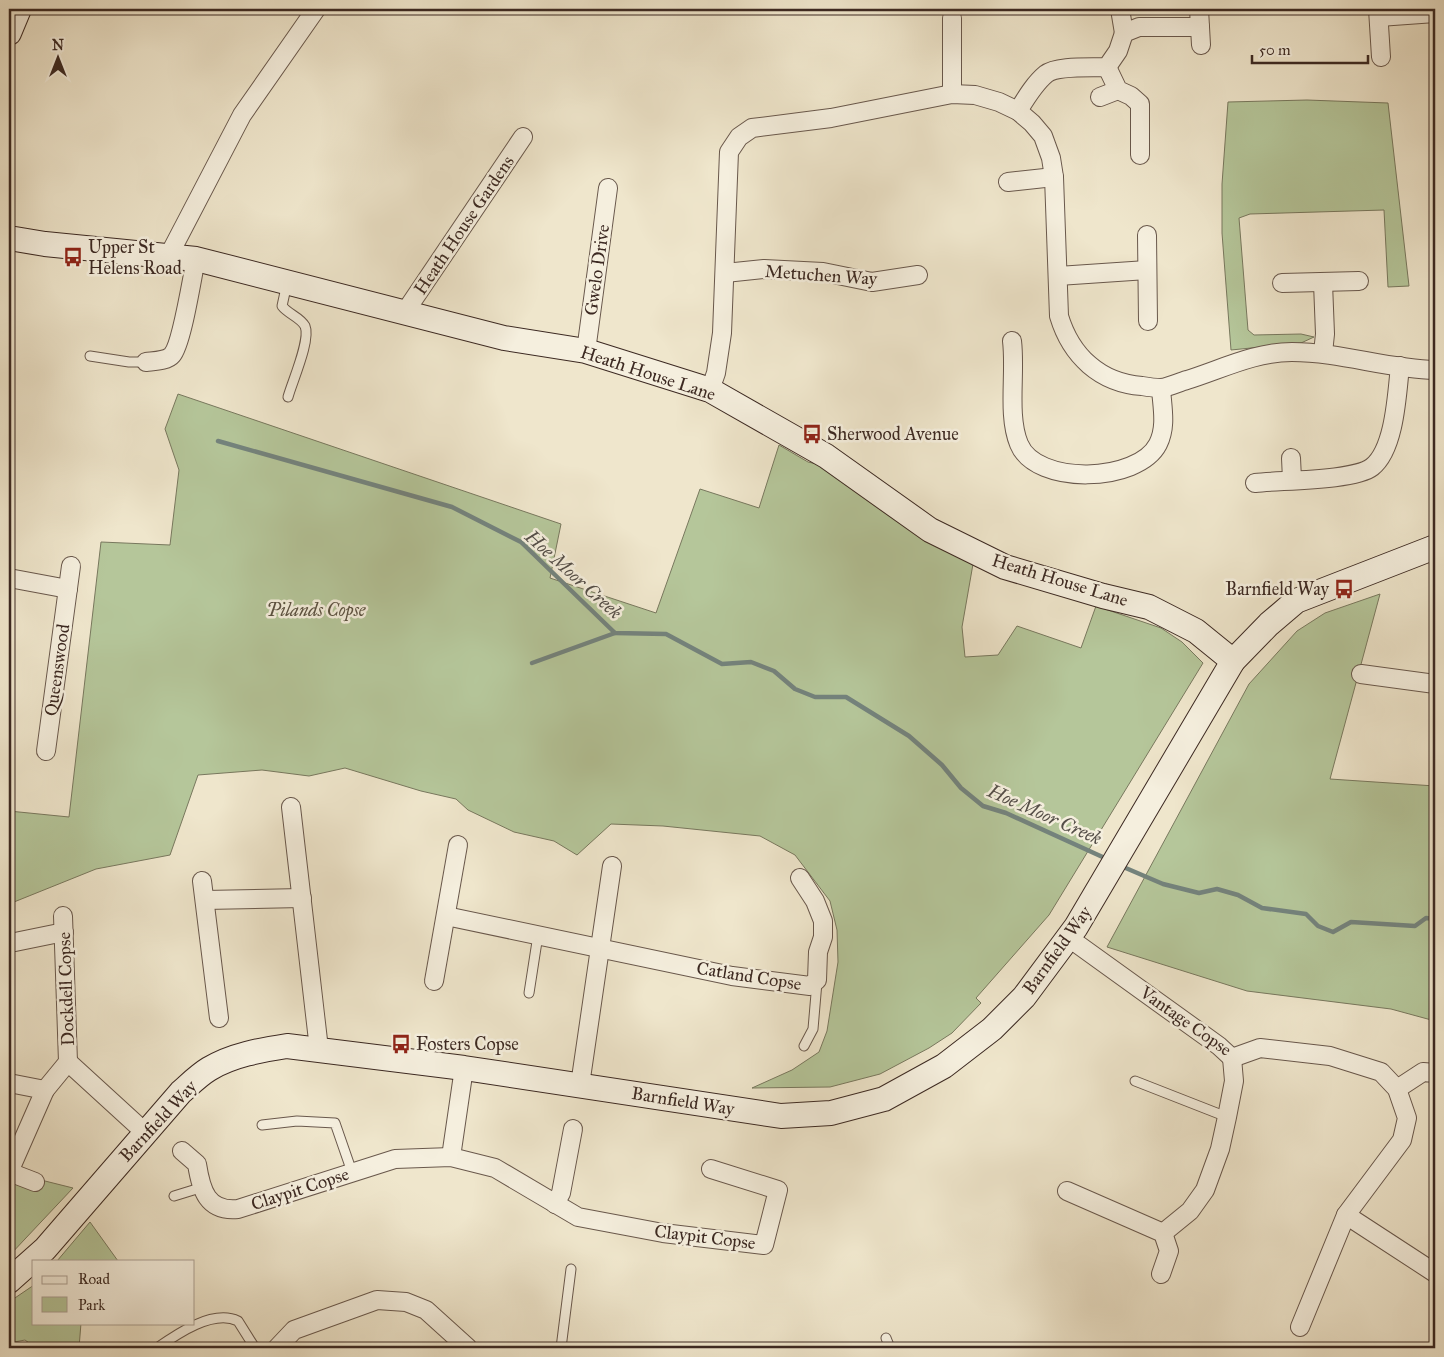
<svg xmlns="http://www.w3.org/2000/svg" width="1444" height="1357" font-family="'IM FELL Great Primer',serif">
	<rect width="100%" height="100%" fill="#efe6cc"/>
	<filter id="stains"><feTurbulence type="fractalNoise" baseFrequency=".004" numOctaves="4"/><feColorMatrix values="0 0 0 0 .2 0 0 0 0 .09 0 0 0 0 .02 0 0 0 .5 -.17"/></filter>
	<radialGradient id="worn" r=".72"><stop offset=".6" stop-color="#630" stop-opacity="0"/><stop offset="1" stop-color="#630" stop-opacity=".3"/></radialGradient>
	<!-- green -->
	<g fill="#b5c69a" stroke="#78785e">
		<path d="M1307,100L1388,103L1409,286L1388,287L1384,210L1250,214L1239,218L1248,330L1254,335L1301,334L1314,337L1301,343L1231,350L1222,233V184L1228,102Z"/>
		<path d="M178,394L561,524L550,578L656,613L700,489L759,508L779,445L808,462L821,465L973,564L962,627L965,657L998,655L1017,626L1081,648L1096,606L1161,628L1182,642L1203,663L1049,915L976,998L981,1003L952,1033L929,1048L880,1074L830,1087L752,1088L792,1070L819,1052L827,1031L838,962L837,930L830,901L795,855L760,836L663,826L611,824L577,855L554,841L514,832L468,810L456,799L421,791L345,768L309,776L262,770L198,775L170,855L96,869L9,904V811L69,817L101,542L170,545L179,470L165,429Z"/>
		<path d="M1380,594L1330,779L1435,786V1021L1391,1009L1247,991L1107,947L1249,684L1297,631L1325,613Z"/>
		<path d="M9,1172L73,1188L9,1256Z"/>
		<path d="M90,1222L118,1261H57Z"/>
		<path d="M34,1285V1323H81L79,1348H36L25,1340L9,1343V1302Z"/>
	</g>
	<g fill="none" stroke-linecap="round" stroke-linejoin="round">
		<!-- stream -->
		<g stroke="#74837d" stroke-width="4.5">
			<path d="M218,441L452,507L521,542L615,633L666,634L722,664L751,662L774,671L795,689L815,697H846L909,736L942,765L961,788L983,806L1006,813L1107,859"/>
			<path d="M532,663L615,633"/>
			<path d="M1121,866L1163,884L1199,893L1217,889L1238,895L1262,908L1306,914L1318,926L1333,932L1351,922L1415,926L1426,918L1435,919"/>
		</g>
		<defs>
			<g id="lane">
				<path d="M287,283L282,306C288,314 300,317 305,326C311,340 292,382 288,397"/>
				<path d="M90,356L129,362H146"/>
				<path d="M529,993L538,935"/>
				<path d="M804,1046L813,1029L817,982"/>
				<path d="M1135,1081L1227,1117"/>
				<path d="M262,1125L297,1121L335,1123L352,1172"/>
				<path d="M174,1196L200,1188"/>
				<path d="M886,1338L890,1348"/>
				<path d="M157,1348C177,1334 213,1309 238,1321L255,1348"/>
				<path d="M561,1348L571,1269"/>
			</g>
			<g id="street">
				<path d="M1120,9L1124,33"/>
				<path d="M1199,9L1201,45"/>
				<path d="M1378,9L1381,57"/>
				<path d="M1379,17L1435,13"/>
				<path d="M1107,67L1118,90L1131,96L1140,104V155"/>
				<path d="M952,94V18"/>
				<path d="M1100,97L1118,90"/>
				<path d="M1018,111C1026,98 1034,84 1046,74C1057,65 1093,68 1107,67L1118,51L1124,33L1139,27H1200"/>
				<path d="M1008,182L1054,177"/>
				<path d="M1147,235L1148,321"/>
				<path d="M168,257L242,115L316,9"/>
				<path d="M725,273L764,269L823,272L872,282L918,275"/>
				<path d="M1058,276L1147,270"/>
				<path d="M1282,283L1359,281"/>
				<path d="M1323,283L1325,334L1323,353"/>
				<path d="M405,312L523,137"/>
				<path d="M1012,341C1016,373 1007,415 1019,444C1036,486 1138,483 1158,444C1167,426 1162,407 1161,388"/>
				<path d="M586,351L608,188"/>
				<path d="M146,362C154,361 167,361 172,355C182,344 192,277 196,259"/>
				<path d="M710,390L716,373L722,333L729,152L739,137L752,128L831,118L952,94L975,95L999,102L1018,111L1032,123L1043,136L1051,158L1054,177L1059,316C1071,356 1100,383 1142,386C1148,387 1156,388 1161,388C1170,387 1179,382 1187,380C1222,369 1255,352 1292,352C1341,352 1387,369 1435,370"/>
				<path d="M1291,458L1292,479"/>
				<path d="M1255,483C1281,480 1354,481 1372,467C1395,449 1397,393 1400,366"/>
				<path d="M9,578L68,589"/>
				<path d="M1361,674L1435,684"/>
				<path d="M46,751L71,566"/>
				<path d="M291,807L319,1049"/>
				<path d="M202,881L219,1018"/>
				<path d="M205,900L302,898"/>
				<path d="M446,916L732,976L810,986L817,980L818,952L823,937V921L815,901L800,878"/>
				<path d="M1069,938L1219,1046L1232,1058"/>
				<path d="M15,942L64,932"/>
				<path d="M434,981L458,845"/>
				<path d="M1232,1058L1260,1048L1330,1056L1381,1072L1397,1089L1407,1118L1402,1140L1346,1215L1300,1327"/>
				<path d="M68,1062L138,1126L149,1129"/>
				<path d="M9,1083L45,1090"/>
				<path d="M580,1085L612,866"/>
				<path d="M1397,1089L1423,1072L1435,1073"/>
				<path d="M182,1151L197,1164C201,1190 207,1212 238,1209L395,1159L451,1157L495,1168L578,1217L663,1233L764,1245L778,1190L711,1169"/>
				<path d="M451,1157L464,1068"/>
				<path d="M9,1172L45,1090L68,1062L63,916"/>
				<path d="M9,1172L35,1182"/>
				<path d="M1067,1191L1163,1233L1169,1251L1161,1274"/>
				<path d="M555,1204L561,1193L573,1129"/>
				<path d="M1346,1215L1435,1273"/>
				<path d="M1163,1233L1190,1211L1205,1190L1220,1149L1227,1117L1234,1081L1232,1058"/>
				<path d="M277,1348L294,1330L377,1300L406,1302L426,1310L468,1348"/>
			</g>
			<g id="secondary">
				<path d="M9,33L19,9"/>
				<path d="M9,238L45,244L196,259L504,338L586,351L710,390L826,456L930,530L1005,567L1103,596L1149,607L1196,631L1233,661"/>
				<path d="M9,1281L45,1249L181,1092C190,1084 199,1075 209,1069C232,1055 261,1050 287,1046L464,1068L781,1116L831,1113L884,1099L944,1066L992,1029L1024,997L1076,927L1233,661L1269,624L1296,601L1435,547"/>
			</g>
		</defs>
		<!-- lane casing -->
		<use href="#lane" stroke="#69584c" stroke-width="11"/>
		<!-- street casing -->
		<use href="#street" stroke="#69584c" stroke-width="20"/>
		<!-- secondary casing -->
		<use href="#secondary" stroke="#3c2922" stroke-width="26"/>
		<!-- lane -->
		<use href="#lane" stroke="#f5efde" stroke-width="9"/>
		<!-- street -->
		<use href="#street" stroke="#f5efde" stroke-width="18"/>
		<!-- secondary -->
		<use href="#secondary" stroke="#f5efde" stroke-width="24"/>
	</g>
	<!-- icons -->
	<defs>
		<symbol id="bus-bare" viewBox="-9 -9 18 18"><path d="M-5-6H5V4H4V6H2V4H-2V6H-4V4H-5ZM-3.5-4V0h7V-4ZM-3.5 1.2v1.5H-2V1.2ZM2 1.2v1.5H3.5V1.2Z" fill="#8f2418" stroke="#f5efde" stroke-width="2.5" paint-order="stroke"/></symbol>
	</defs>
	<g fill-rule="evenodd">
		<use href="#bus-bare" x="59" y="243" width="28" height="28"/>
		<use href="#bus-bare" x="798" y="420" width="28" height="28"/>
		<use href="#bus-bare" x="1330" y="575" width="28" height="28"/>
		<use href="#bus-bare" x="387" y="1030" width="28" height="28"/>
	</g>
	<g text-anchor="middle" stroke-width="5" stroke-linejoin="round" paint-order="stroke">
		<!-- street labels -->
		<g font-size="18" fill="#3c2922" stroke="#f5efde">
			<text transform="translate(464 225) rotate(-56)" y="6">Heath House Gardens</text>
			<text transform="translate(597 270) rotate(-82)" y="6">Gwelo Drive</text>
			<text transform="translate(821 275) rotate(4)" y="6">Metuchen Way</text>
			<text transform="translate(648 373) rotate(18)" y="6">Heath House Lane</text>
			<text transform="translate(1060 580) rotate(17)" y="6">Heath House Lane</text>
			<text transform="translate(57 670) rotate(-82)" y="6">Queenswood</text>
			<text transform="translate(1057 950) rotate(-54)" y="6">Barnfield Way</text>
			<text transform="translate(749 976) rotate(9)" y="6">Catland Copse</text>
			<text transform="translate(66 989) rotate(-92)" y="6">Dockdell Copse</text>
			<text transform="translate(1186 1021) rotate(35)" y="6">Vantage Copse</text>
			<text transform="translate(683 1101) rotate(9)" y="6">Barnfield Way</text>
			<text transform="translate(158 1121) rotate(-47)" y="6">Barnfield Way</text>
			<text transform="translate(300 1189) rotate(-18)" y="6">Claypit Copse</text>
			<text transform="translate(705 1237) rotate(7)" y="6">Claypit Copse</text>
		</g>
		<!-- poi labels -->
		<g font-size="18" fill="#3c2922" stroke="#f5efde" text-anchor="start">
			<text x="88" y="253">Upper St<tspan x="88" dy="21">Helens Road</tspan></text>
			<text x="827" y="440">Sherwood Avenue</text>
			<text x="1329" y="595" text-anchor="end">Barnfield Way</text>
			<text x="416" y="1050">Fosters Copse</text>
		</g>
		<!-- park labels -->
		<g font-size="18" font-style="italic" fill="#5a5040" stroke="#f5efde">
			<text x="316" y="616">Pilands Copse</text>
		</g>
		<!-- water labels -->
		<g font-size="19" font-style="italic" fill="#544e48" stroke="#f5efde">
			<text transform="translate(574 574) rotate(42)" y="7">Hoe Moor Creek</text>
			<text transform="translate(1045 814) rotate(24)" y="7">Hoe Moor Creek</text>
		</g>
	</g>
	<!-- margin -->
	<rect width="1444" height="1357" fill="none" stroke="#efe6cc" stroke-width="30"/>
	<rect x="10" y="10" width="1424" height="1337" fill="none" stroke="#3c2922" stroke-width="2.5"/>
	<rect x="15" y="15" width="1414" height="1327" fill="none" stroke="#3c2922"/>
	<!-- legend -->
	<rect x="32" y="1260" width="162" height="65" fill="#f5efde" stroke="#aba093"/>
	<rect x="42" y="1276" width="25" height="8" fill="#f5efde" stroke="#aba093"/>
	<text x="78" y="1284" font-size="15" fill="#3c2922">Road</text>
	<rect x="42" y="1297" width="25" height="15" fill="#b5c69a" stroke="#aba093"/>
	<text x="78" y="1310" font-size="15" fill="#3c2922">Park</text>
	<!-- north arrow -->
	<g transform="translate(58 58)" stroke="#f5efde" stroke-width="4" paint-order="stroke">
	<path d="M0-4L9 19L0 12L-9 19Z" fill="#3c2922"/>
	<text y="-8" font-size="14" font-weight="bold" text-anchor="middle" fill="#3c2922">N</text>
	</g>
	<!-- scale -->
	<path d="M1252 55v8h116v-8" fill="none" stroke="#3c2922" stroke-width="2.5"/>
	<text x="1259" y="55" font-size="15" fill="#3c2922" stroke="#f5efde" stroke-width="4" paint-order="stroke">50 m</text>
	<rect width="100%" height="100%" filter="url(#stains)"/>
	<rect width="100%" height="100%" fill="url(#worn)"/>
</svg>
